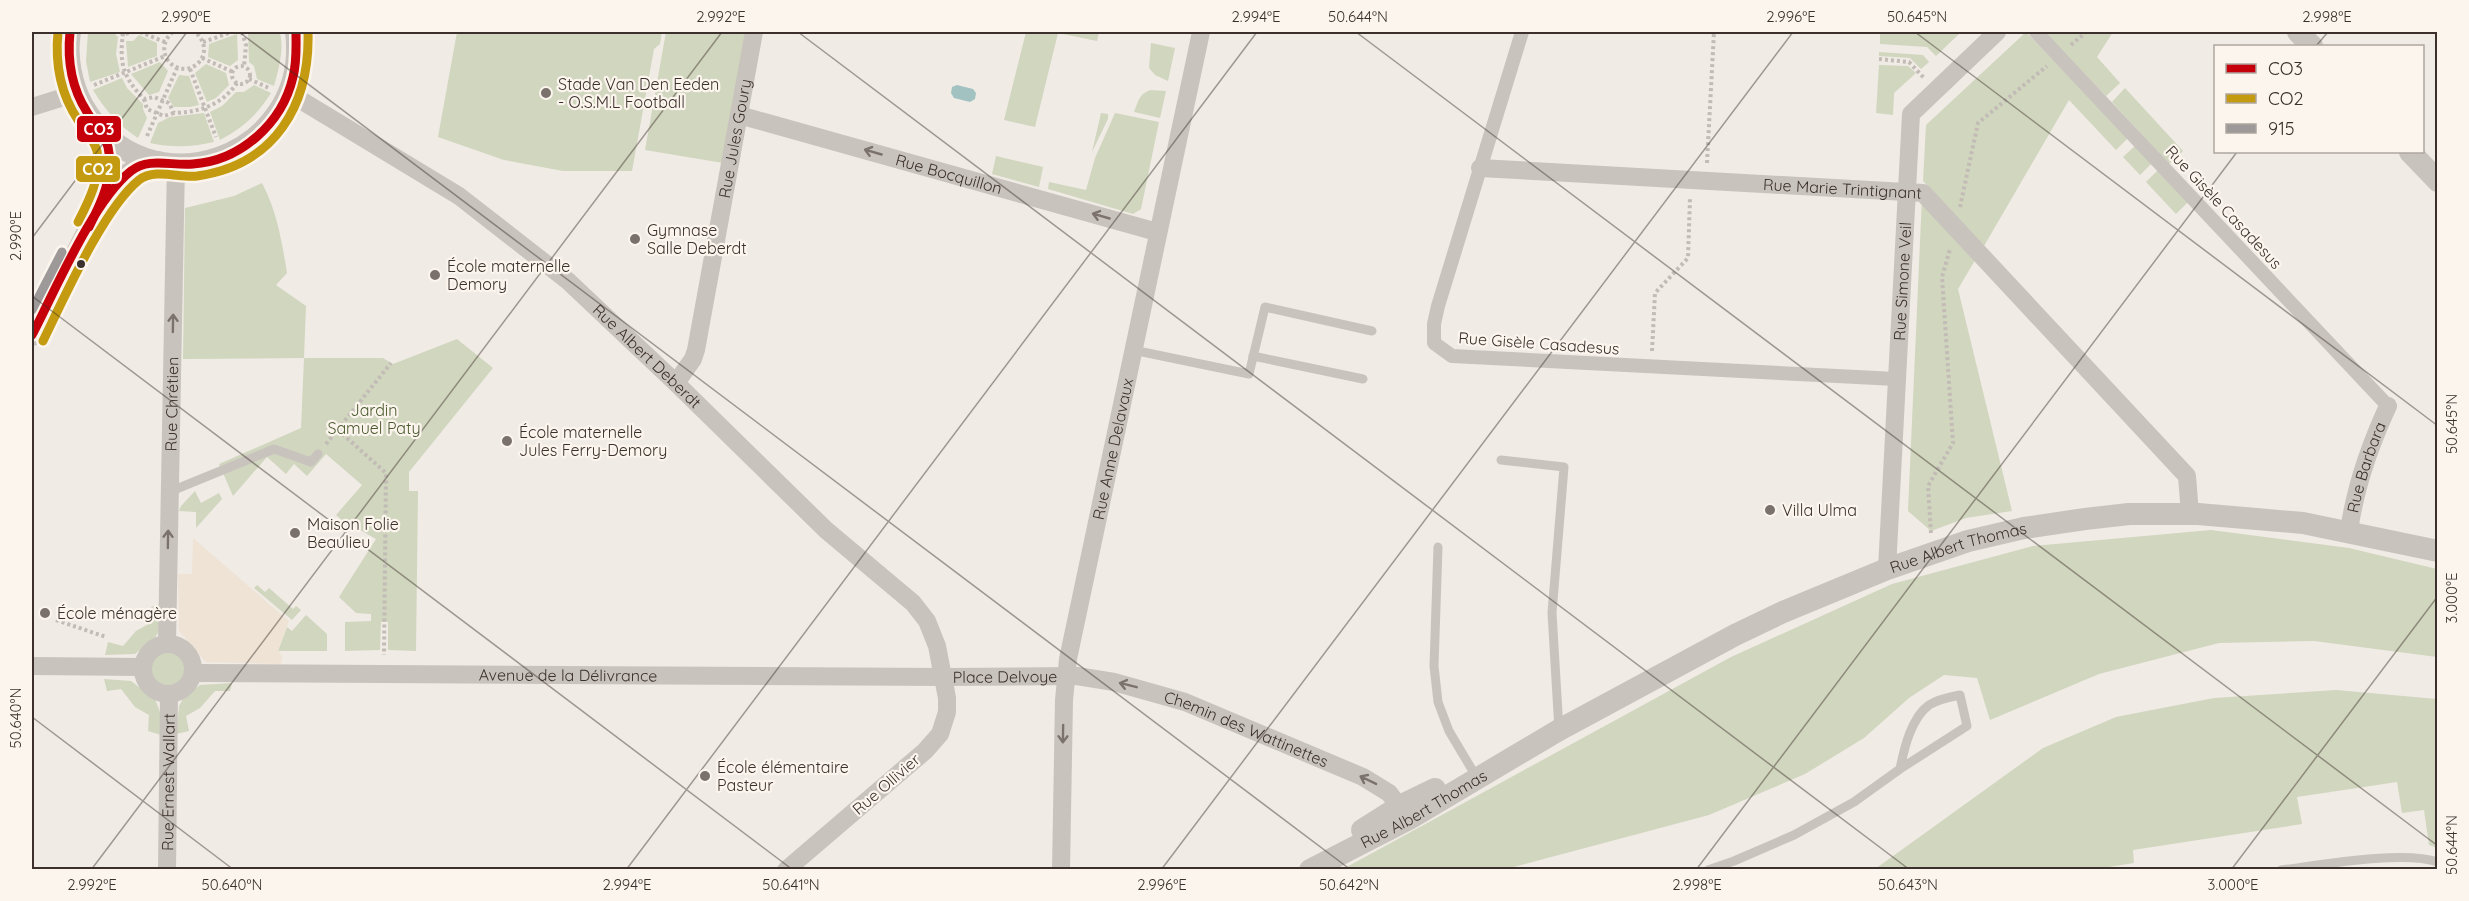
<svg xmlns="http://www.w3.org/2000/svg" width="2469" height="901" font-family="Quicksand,sans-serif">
	<rect width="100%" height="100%" fill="#f0ebe5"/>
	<!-- green -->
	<g fill="#d1d6bf">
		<path d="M88,32H113L118,37L116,54L120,72L90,82L86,61Z"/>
		<path d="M248,32H280C284,50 279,68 274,86L257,79L254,66L249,62Z"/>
		<path d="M457,32H662L660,44L654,49L632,171H563L504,160L438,137Z"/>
		<path d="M666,32H746L723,163L645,150Z"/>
		<path d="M1026,32H1099L1097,41L1058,33L1035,127L1004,120Z"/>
		<path d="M1880,32H1961L1936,56L1927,47L1880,44Z"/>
		<path d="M2026,32L2128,138L2116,150L2069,100L1984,246L1923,181L1926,125Z"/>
		<path d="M2044,32H2113L2097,57L2120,83L2106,96Z"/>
		<path d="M237,34L238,60L230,66L208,57L209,44Z"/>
		<path d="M139,35L157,43V56L128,67L126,41H133Z"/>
		<path d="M1151,43L1175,48L1168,81L1155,75L1149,68Z"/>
		<path d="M1879,52L1923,55L1929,62L1921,69L1910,58L1879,56Z"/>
		<path d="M160,62L168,71L159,92L149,95L131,74Z"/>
		<path d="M206,64L226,73L229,85L216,98L207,102L195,73Z"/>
		<path d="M1879,65L1908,66L1916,73L1894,93L1893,115L1876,113Z"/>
		<path d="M179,75L189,76L199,105L190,107H174L168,98Z"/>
		<path d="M122,78L127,88L143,104V109L147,118L138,138C118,125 105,110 93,90Z"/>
		<path d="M254,85L271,93C257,115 243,128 220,140L210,112L222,106L236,92H244Z"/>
		<path d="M2125,88L2183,151L2169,164L2112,102Z"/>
		<path d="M1150,90L1166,91L1160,118L1134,112C1138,102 1139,94 1150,90Z"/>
		<path d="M204,113L214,142C192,147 173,148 150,143L158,123L170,117Z"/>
		<path d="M1101,113L1108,114V119L1092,152Z"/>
		<path d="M1115,113L1159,122L1141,209L1133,214L1048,189L1049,182L1086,190L1095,158Z"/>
		<path d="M2135,146L2151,164L2140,175L2123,157Z"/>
		<path d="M996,156L1043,167L1039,187L992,174Z"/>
		<path d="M2158,170L2188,202L2176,214L2146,182Z"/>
		<path d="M262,183C277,211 282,242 287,273L276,285L306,306L304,358H383L393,364L457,339L493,368L409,472V491H418L416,651L388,650V622H381L380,650L345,651V622L371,621V614L356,613L339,597L376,539L353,526L351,528L336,515L362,485L326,454L307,476L294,464L286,474L267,457L233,496L219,464L301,428L304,358L183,359L185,208L234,196Z"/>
		<path d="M1922,197L1977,257L1958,289L2012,511L1966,518L1931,531L1908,511Z"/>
		<path d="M195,491L201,503L219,493L222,499L196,528V512L179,511L181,506Z"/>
		<path d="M2211,530L2349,548L2437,569V657L2314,641L2219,643L2099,674L1990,720L1977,678L1944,675L1909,698L1864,738L1805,774L1709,815L1506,869H1343L1731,657L1892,584L2033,546Z"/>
		<path d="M257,585L265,592L269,588L293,609L296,606L301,610L292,620L254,588Z"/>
		<path d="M160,604V629L155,638L135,654L105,655L108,642L123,646L136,631L152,622L151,607Z"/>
		<path d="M306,615L327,634V651H278L287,627L292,631Z"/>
		<circle cx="168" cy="669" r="17"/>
		<path d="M104,679L131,681L155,699L160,712L161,735L148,731L149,715L135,707L121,689L107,691Z"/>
		<path d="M232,683L230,691H215L200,708L186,716L189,731L176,734L179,706L183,699L200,685Z"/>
		<path d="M2336,690L2437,699V848L2429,845L2424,810L2402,813L2397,782L2297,797L2302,824L2133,850L2134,863L2090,870L1875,869L2043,748L2116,717L2214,698Z"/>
	</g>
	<!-- plaza -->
	<path fill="#eee3d5" d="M193,538L289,621L278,650L282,656L281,664L206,662L179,631L178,574H192Z"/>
	<!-- water -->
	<path fill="#a1c2c1" d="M957,85L973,89L976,93L975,99L970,102L954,98L951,93L952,87Z"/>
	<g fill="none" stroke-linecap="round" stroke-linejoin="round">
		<!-- path -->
		<g stroke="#c2bbb6" stroke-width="4" stroke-dasharray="3 3" stroke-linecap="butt">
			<path d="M120,32L125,34L133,32"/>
			<path d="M140,32L165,42"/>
			<path d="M173,32C157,44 164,69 186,69C206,65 210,44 195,32"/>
			<path d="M242,32L246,45L244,67"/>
			<path d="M123,33C119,64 123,77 144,99L154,97L169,103L174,113C200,112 222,105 237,83"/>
			<path d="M203,42L232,32"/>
			<path d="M2071,45L2086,32"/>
			<path d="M202,58L233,72"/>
			<path d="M1879,59L1909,62L1925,79"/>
			<circle cx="241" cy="75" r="9"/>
			<path d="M190,69L216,137"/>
			<path d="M249,79L269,88"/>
			<path d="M94,85L165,56"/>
			<path d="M144,99L147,109L164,116L174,113"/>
			<path d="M147,136L177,68"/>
			<path d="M1707,163L1714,32"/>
			<path d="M1960,207L1978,123L2047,66"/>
			<path d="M1652,351L1655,293L1688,258L1690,198"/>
			<path d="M338,430L386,473L384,655"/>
			<path d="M326,444L391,363"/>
			<path d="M1931,533L1928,486L1953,443L1942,277L1950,249"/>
			<path d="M56,620L106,637"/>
		</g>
		<!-- service -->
		<g stroke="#c9c3be" stroke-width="9">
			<path d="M1133,350L1249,374L1265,307L1372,331"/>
			<path d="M1253,356L1363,379"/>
			<path d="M1501,460L1564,467L1552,613L1559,730"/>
			<path d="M169,492L274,449L311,462L318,454"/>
			<path d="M1438,547L1434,666L1438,702L1449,731L1477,778"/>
			<path d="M1708,870L1734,861L1794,835L1854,802L1900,769L1967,726L1960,695C1950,697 1938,699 1929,705C1911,718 1904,749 1900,769"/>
			<path d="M2281,870C2320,865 2403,850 2438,862"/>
		</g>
		<!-- pedestrian -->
		<g stroke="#c9c3be" stroke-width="14">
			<path d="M1522,32L1438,306L1434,324V343L1452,356L1896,379"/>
			<path d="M2036,32L2388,406"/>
		</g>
		<!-- minor -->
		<g stroke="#c9c3be" stroke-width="18">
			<path id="s1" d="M289,93L459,196L568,281L676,383L826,530L913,603L927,621L937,646L947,698V712L940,734L925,751L786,870"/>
			<path d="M32,107L77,93"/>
			<path id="s2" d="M739,115L1157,232"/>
			<path id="s3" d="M1480,168L1923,193L2187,476L2190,514"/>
			<path id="s4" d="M676,383L693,359L696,350L754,32"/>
			<path id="s5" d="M2349,531C2355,488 2370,445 2388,406"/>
			<path id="s6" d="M1887,569L1911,114L1997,32"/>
			<circle cx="168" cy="669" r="25"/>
			<path id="s7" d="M167,644L176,164"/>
			<path d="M32,666L143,667"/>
			<path id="s8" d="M193,673L945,677L1077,676L1114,682L1185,702L1363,777L1389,793L1407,817"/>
			<path id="s9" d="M167,870L169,694"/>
			<path id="s10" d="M1061,870L1064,700L1068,659L1201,32"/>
		</g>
		<!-- tertiary -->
		<g stroke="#c9c3be" stroke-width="22">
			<path d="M70,32C66,57 71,84 83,106C147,217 312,157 296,32"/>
			<path d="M2298,32L2312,46"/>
			<path d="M2410,152L2438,181"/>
			<path d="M105,202C120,183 132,163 158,162"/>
			<path d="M32,335C54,293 109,206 110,161C110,150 106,140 101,130"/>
			<path d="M1362,830L1400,806L1435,789"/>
			<path id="s11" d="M1310,870L1409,819L1559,730L1735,635L1783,612L1887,569L1968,541L2024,528L2085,519L2129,514H2198L2303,523L2438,551"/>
		</g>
		<defs>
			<g id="bus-1">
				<path d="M70,32C67,61 71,87 87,112C94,124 105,134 108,147C115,175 101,203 89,227"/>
				<path d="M32,335C55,291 93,201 131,171C149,157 171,166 193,164C240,161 282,124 293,77C297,62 296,47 296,32"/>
			</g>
			<g id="bus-2">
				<path d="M58,32C55,63 60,93 78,120C84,130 94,139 97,151C102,175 89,201 78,222"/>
				<path d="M43,341C64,298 104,208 139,180C155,168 179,178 197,176C275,165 310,105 308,32"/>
			</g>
			<path id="bus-3" d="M32,310L62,252"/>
		</defs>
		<!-- bus-1 casing -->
		<use href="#bus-1" stroke="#fbf5ee" stroke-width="14"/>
		<!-- bus-2 casing -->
		<use href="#bus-2" stroke="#fbf5ee" stroke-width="14"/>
		<!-- bus-3 casing -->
		<use href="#bus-3" stroke="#fbf5ee" stroke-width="14"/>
		<!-- bus-1 -->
		<use href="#bus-1" stroke="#c5000a" stroke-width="9"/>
		<!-- bus-2 -->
		<use href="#bus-2" stroke="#c49b10" stroke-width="9"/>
		<!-- bus-3 -->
		<use href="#bus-3" stroke="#9c9998" stroke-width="9"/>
	</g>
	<!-- one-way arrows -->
	<defs><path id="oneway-shaft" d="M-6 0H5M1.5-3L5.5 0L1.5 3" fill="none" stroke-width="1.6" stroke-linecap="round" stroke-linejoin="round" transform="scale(1.5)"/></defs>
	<g stroke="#7b726d">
		<use href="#oneway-shaft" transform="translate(873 152) rotate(-164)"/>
		<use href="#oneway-shaft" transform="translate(1101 216) rotate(-164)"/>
		<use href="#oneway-shaft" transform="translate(173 323) rotate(-89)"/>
		<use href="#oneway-shaft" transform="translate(168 539) rotate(-89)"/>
		<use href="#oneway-shaft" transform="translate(1128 685) rotate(-166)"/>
		<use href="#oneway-shaft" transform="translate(1063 734) rotate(91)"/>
		<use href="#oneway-shaft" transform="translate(1368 780) rotate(-154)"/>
	</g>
	<!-- ticks -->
	<path fill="none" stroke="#3b302b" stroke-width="1.5" stroke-opacity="0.45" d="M239,32L1351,870M798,32L1910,870M1356,32L2438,846M1915,32L2438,426M2316,46L2328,32M32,238L187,32M32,296L793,870M32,717L234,870M91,870L722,32M626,870L1257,32M1161,870L1793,32M1696,870L2237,152M2231,870L2438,596"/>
	<!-- markers -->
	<g fill="#7a716c" stroke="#fbf5ee" stroke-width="2">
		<circle cx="546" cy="93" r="6"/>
		<circle cx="635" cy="239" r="6"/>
		<circle cx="435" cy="275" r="6"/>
		<circle cx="507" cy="441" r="6"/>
		<circle cx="1770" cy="510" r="6"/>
		<circle cx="295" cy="533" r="6"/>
		<circle cx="45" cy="613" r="6"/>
		<circle cx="705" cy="776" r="6"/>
	</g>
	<circle fill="#3b302b" stroke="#fbf5ee" stroke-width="2" cx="81" cy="264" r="5"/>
	<g text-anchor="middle" stroke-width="4.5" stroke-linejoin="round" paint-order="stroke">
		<!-- poi labels -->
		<g font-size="16" fill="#3b302b" stroke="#fbf5ee" text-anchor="start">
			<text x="558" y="90">Stade Van Den Eeden<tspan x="558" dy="18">- O.S.M.L Football</tspan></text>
			<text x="647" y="236">Gymnase<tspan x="647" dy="18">Salle Deberdt</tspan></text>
			<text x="447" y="272">École maternelle<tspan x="447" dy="18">Demory</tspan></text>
			<text x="519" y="438">École maternelle<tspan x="519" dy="18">Jules Ferry-Demory</tspan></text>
			<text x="1782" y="516">Villa Ulma</text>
			<text x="307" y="530">Maison Folie<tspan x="307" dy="18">Beaulieu</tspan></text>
			<text x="57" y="619">École ménagère</text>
			<text x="717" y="773">École élémentaire<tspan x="717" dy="18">Pasteur</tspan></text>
		</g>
		<!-- street labels -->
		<g font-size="16" fill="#3b302b" stroke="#fbf5ee">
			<text dy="6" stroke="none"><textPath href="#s4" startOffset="254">Rue Jules Goury</textPath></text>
			<text dy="6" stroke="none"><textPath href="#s2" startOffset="218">Rue Bocquillon</textPath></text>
			<text dy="6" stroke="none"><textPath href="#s3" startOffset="363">Rue Marie Trintignant</textPath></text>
			<text transform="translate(2224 207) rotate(47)" y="6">Rue Gisèle Casadesus</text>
			<text dy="6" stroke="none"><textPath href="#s6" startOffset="288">Rue Simone Veil</textPath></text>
			<text transform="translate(1539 343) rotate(4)" y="6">Rue Gisèle Casadesus</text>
			<text dy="6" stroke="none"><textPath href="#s1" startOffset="446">Rue Albert Deberdt</textPath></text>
			<text dy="6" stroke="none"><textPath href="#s7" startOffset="240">Rue Chrétien</textPath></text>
			<text dy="6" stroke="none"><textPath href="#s10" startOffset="426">Rue Anne Delavaux</textPath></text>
			<text dy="6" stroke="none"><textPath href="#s5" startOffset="66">Rue Barbara</textPath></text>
			<text dy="6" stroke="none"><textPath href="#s11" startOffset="726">Rue Albert Thomas</textPath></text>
			<text dy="6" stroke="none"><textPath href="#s8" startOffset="375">Avenue de la Délivrance</textPath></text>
			<text dy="6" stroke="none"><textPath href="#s8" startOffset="812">Place Delvoye</textPath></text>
			<text dy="6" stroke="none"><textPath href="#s8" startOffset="1062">Chemin des Wattinettes</textPath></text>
			<text dy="6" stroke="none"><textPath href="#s9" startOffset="88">Rue Ernest Wallart</textPath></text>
			<text transform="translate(886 784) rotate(-41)" y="6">Rue Ollivier</text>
			<text dy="6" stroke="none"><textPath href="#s11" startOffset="129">Rue Albert Thomas</textPath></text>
		</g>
		<!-- park labels -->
		<g font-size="16" fill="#4a5a2e" stroke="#fbf5ee">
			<text x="374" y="416">Jardin<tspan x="374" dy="18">Samuel Paty</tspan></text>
		</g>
	</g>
	<g stroke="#fbf5ee" stroke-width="2">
		<rect x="76" y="115" width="46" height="28" rx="6" fill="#c5000a"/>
		<rect x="75" y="155" width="46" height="28" rx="6" fill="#c49b10"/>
	</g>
	<g font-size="16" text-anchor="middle" font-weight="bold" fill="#fff">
		<text x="99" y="135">CO3</text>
		<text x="98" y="175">CO2</text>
	</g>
	<!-- border -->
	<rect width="2469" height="901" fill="none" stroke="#fbf5ee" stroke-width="66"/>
	<!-- legend -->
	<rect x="2214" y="45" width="210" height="108" fill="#fbf5ee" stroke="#aea6a0" stroke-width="1.5"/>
	<rect x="2226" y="64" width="30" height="9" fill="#c5000a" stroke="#aea6a0" stroke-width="1.5"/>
	<text x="2268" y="75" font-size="18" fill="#3b302b">CO3</text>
	<rect x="2226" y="94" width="30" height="9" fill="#c49b10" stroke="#aea6a0" stroke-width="1.5"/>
	<text x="2268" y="105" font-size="18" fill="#3b302b">CO2</text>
	<rect x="2226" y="124" width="30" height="9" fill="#9c9998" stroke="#aea6a0" stroke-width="1.5"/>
	<text x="2268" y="135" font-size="18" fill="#3b302b">915</text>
	<rect x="33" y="33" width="2403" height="835" fill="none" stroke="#3b302b" stroke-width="2"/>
	<g font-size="15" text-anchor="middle" fill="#3b302b">
		<text x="186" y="22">2.990°E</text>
		<text x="721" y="22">2.992°E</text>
		<text x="1256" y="22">2.994°E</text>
		<text x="1358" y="22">50.644°N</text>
		<text x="1791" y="22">2.996°E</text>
		<text x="1917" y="22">50.645°N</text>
		<text x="2327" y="22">2.998°E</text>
		<text transform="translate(16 236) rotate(-90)" y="5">2.990°E</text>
		<text transform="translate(2452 424) rotate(-90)" y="5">50.645°N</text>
		<text transform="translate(2452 598) rotate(-90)" y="5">3.000°E</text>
		<text transform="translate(16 718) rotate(-90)" y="5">50.640°N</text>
		<text transform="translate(2452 845) rotate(-90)" y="5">50.644°N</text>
		<text x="92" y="890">2.992°E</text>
		<text x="232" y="890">50.640°N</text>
		<text x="627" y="890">2.994°E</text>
		<text x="791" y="890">50.641°N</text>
		<text x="1162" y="890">2.996°E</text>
		<text x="1349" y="890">50.642°N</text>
		<text x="1697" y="890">2.998°E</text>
		<text x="1908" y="890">50.643°N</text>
		<text x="2233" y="890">3.000°E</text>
	</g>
</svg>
